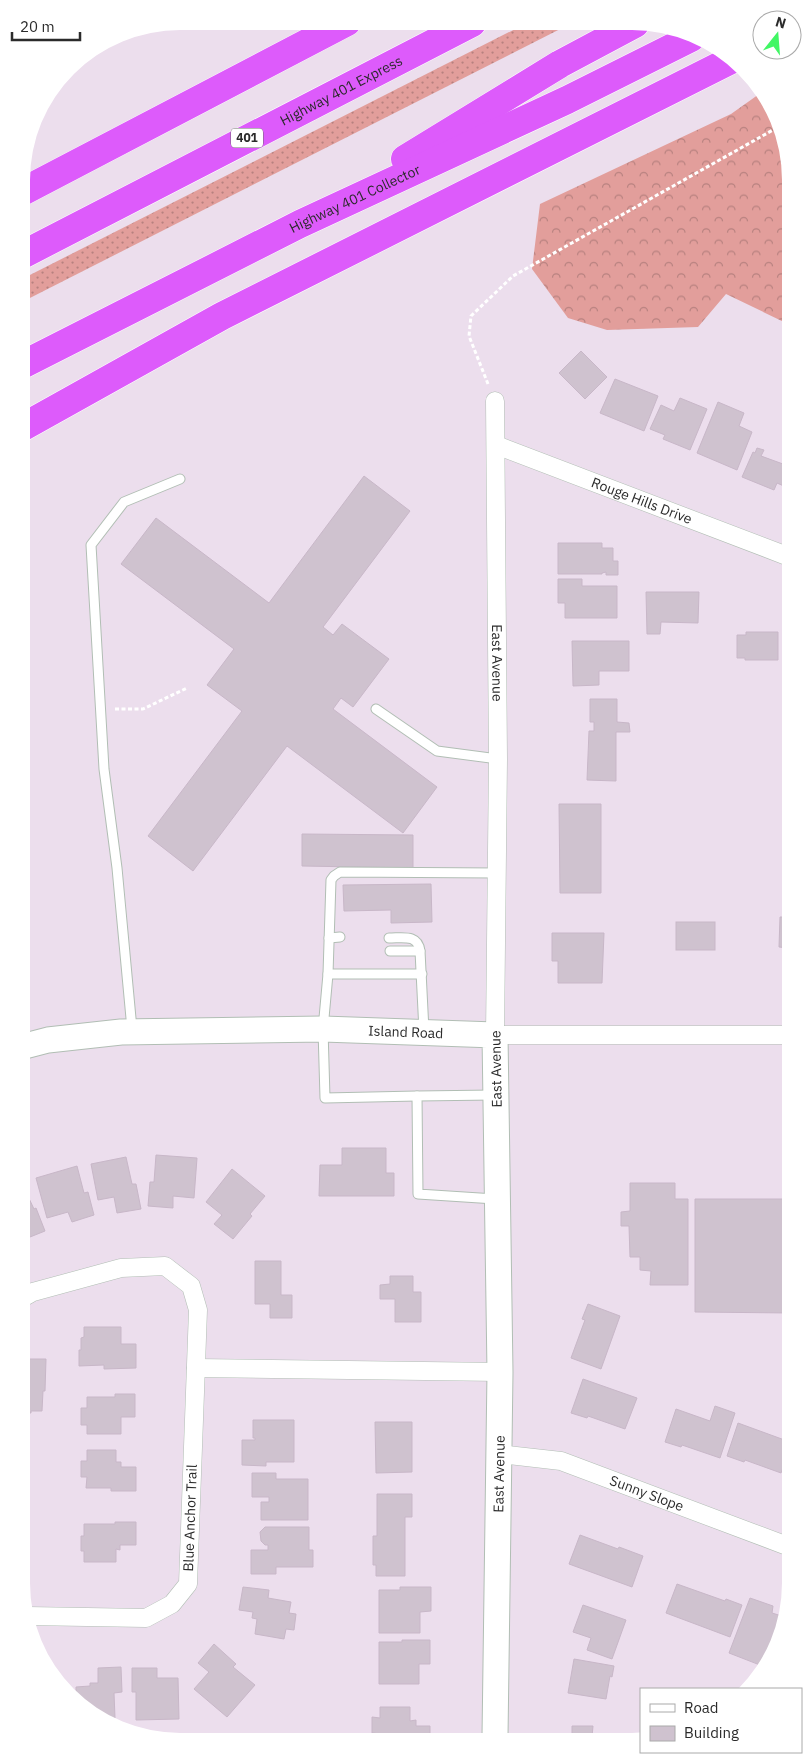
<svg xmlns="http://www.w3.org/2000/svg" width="812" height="1763" font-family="'IBM Plex Sans',sans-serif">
	<defs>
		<pattern id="grass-dots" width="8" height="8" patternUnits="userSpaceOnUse" patternTransform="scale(1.25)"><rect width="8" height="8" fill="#e29e9b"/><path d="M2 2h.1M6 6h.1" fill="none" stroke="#b7817f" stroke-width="1.8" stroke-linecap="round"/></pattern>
		<pattern id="forest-crowns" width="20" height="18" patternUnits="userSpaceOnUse" patternTransform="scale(1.25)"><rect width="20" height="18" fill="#e29e9b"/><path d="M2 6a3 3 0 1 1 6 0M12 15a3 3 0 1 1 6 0" fill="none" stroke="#b7817f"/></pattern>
	</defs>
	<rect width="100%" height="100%" fill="#ecdeed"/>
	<!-- grass -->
	<path fill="url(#grass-dots)" d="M527,23L570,24L22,302V279Z"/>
	<!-- forest -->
	<path fill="url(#forest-crowns)" d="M762,92L769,101L785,139L786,323L726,294L698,327L607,330L568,318L532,269L540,204L731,114Z"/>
	<!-- building -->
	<g fill="#cfc2cf" stroke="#c8b7c8">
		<path d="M581,351L607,377L585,399L559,373Z"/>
		<path d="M615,379L658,396L644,431L600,413Z"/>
		<path d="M680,398L707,409L690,450L663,439L665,435L650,429L661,405L674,411Z"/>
		<path d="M718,402L744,413L739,426L752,432L737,470L697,453Z"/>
		<path d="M757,448L764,450L761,456L783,464L786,459V487L777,483L774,490L742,477L753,452L755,453Z"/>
		<path d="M364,476L410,511L323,627L333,635L342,624L389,659L353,707L341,698L333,709L437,787L403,833L287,746L193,871L148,836L242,711L207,685L234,649L121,564L156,518L269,603Z"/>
		<path d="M558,543H602V548H613V561H618V575H606V572L602,573V574H558Z"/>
		<path d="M558,579H582V586H617V618H565V603H558Z"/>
		<path d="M646,592H699L698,623L661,622L660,634H647Z"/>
		<path d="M746,632H778V660H745V658H737V635H746Z"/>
		<path d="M572,641H629V671H599V685L573,686Z"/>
		<path d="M590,699H617V722L629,723L630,732H616V781L587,780L589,731H594V722H590Z"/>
		<path d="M559,804H601V893H560Z"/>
		<path d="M302,834L413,835V868L302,866Z"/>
		<path d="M431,884L432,922L391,923V910L344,911L343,885Z"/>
		<path d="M780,917H788V948L779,947Z"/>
		<rect x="676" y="922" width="39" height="28"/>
		<path d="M552,933H604L602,983H558V961H552Z"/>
		<path d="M342,1148H386V1173H394V1196H319L320,1165H342Z"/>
		<path d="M156,1155L197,1158L194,1198L173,1196V1208L148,1206L150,1182H154Z"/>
		<path d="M126,1157L132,1184H136L141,1209L117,1213L114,1197L98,1200L91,1164Z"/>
		<path d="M77,1166L84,1193L88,1192L94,1215L72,1222L68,1212L47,1218L36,1178Z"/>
		<path d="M232,1169L265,1196L250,1214L252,1216L233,1239L214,1224L222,1215L206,1202Z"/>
		<path d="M630,1183H675V1199H688V1285H650L651,1271L640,1270V1257H630L629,1226H621V1212L630,1211Z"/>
		<path d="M25,1190L34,1209L36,1208L45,1231L25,1239Z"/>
		<path d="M695,1199H789V1313L695,1312Z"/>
		<path d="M255,1261H281V1295H292V1318H270V1304H255Z"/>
		<path d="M390,1276H413V1292H421V1322H395V1299H380V1285L390,1284Z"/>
		<path d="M588,1304L620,1316L601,1369L571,1358L585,1320L582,1319Z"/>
		<path d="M84,1327H121V1344H136V1368L104,1369V1365L79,1366V1350H81V1338L84,1337Z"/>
		<path d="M26,1359H46L45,1391H43L42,1411H31V1413H26Z"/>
		<path d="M583,1379L637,1398L625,1429L588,1416L587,1418L571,1413Z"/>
		<path d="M115,1394H135V1417H121V1434H87V1425H81V1408H87V1397H115Z"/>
		<path d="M715,1406L735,1413L720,1458L682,1445L681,1447L665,1442L676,1409L710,1421Z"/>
		<path d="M253,1420H294V1462H266V1466L242,1465V1440H255V1438H253Z"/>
		<path d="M375,1422H412V1472L376,1473Z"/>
		<path d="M738,1423L790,1442V1450L781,1473L745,1460L744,1462L727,1456Z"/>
		<path d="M87,1450H116V1462H121V1467H136V1491H111V1488H86L87,1477H81V1461H87Z"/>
		<path d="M252,1473H276V1479H308V1520H261V1502H269V1497H252Z"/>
		<path d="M377,1494H412V1517H405V1576H376V1565H373V1536H377Z"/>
		<path d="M115,1522H136V1545H120V1550L116,1549V1562H84V1551H81V1536H84V1524H115Z"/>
		<path d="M265,1527H309V1550H313V1567H276V1574H251V1550H268V1545H265L261,1541L260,1532Z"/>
		<path d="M580,1535L618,1549L619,1547L643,1556L632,1587L569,1564Z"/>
		<path d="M677,1584L725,1601L726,1599L742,1605L730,1637L666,1613Z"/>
		<path d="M243,1587L269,1590L268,1598L291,1602L289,1613L296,1614L294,1630L286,1629L284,1639L255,1634L257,1619L252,1618L253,1612L239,1610Z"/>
		<path d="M400,1587H431V1611L420,1612V1633H379V1590H400Z"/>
		<path d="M750,1598L773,1606L772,1613L785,1617L779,1643L765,1667L729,1653Z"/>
		<path d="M583,1605L626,1620L612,1659L587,1650L591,1638L573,1632Z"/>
		<path d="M402,1640H430V1664H419V1684H379V1642H402Z"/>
		<path d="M214,1644L236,1664L233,1667L255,1685L227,1717L194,1689L209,1672L198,1663Z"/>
		<path d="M574,1659L614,1666L612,1677L610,1676L606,1699L568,1693Z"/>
		<path d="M121,1667L122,1692L114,1693L115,1718H107L76,1703V1687L90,1686V1683H98V1668Z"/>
		<path d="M132,1668H157V1678H178L179,1719L136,1720V1692H132Z"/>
		<path d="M380,1707H410V1721L416,1720V1726H430V1737L380,1738V1734L372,1733V1717L380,1718Z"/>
		<path d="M572,1726H593L592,1737H572Z"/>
	</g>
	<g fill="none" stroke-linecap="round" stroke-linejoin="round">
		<defs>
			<g id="lane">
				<path d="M376,709L437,751L498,759"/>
				<path d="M329,938L340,937"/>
				<path d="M389,938C403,938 418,934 420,951"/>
				<path d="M390,951H420L424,1031"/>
				<path d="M328,974H422"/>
				<path d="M132,1029L117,868L104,769L91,545L124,502L180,479"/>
				<path d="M494,1095L417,1096L418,1194L495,1199"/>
				<path d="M417,1096L325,1098L323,1029L328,974L331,880L334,876L340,872L497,873"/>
			</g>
			<g id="street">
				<path id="s1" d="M495,401L498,759L495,1035H788"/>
				<path id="s2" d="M496,445L787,556"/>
				<path d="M26,1296L33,1292L121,1268L165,1266L191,1286L198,1310L188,1584L172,1604L146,1618L27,1616"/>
				<path d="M196,1368L500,1372"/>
				<path id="s3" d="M499,1454L561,1461L790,1547"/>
			</g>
			<g id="secondary">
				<path id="s4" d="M25,1046L48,1040L121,1032L323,1029L495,1035L500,1372L495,1737"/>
			</g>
			<g id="highway">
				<path d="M405,159L560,64L635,24"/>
				<path d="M22,192L347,22"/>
				<path id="s5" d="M22,255L472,23"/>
				<path id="s6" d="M22,365L300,224L567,100L691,38"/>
				<path d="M23,427L222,316L733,59"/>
			</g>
		</defs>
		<!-- lane casing -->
		<use href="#lane" stroke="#b1beb4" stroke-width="11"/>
		<!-- street casing -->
		<use href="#street" stroke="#b1beb4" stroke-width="19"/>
		<!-- secondary casing -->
		<use href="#secondary" stroke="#b1beb4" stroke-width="27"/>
		<!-- highway casing -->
		<use href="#highway" stroke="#fff" stroke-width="29"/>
		<!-- path -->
		<g stroke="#fff" stroke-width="3" stroke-dasharray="4 2.5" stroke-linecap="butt">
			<path d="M488,384L469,336L471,316L513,276L780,126"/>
			<path d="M115,709H143L187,688"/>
		</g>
		<!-- lane -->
		<use href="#lane" stroke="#fff" stroke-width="9"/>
		<!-- street -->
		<use href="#street" stroke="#fff" stroke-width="18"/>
		<!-- secondary -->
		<use href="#secondary" stroke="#fff" stroke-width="25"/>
		<!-- highway -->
		<use href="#highway" stroke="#dd5bfb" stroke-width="28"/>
	</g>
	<g text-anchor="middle" stroke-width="4" stroke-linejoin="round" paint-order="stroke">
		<!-- shield labels -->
		<rect fill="#fff" stroke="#6b6b6b" stroke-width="1" x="231" y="128.5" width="32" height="19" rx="4"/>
		<g font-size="12" font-weight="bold" fill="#2b2b2b">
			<text x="247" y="142">401</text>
		</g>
		<!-- street labels -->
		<g font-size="14" fill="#2b2b2b" stroke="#fff">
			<text dy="5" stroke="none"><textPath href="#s5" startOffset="359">Highway 401 Express</textPath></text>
			<text dy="5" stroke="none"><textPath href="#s6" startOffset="372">Highway 401 Collector</textPath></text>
			<text dy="5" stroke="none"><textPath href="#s2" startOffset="156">Rouge Hills Drive</textPath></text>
			<text dy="5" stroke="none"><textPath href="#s1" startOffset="262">East Avenue</textPath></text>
			<text dy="5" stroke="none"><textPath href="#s4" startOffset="382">Island Road</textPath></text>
			<text transform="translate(496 1069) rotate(-91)" y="5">East Avenue</text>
			<text transform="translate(499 1474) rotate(-89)" y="5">East Avenue</text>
			<text dy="5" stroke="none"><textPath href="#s3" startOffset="154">Sunny Slope</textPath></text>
			<text transform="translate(190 1518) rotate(-88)" y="5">Blue Anchor Trail</text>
		</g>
	</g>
	<!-- crop -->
	<path d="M0 0H812V1763H0ZM180 30H632A150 150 0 0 1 782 180V1583A150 150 0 0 1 632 1733H180A150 150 0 0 1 30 1583V180A150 150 0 0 1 180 30Z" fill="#fff" fill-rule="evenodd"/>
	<!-- legend -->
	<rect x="640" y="1688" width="162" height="65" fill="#ffffff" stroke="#aaaaaa"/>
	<rect x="650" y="1704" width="25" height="8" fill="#ffffff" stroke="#aaaaaa"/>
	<text x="684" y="1713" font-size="15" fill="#2b2b2b">Road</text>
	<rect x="650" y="1726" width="25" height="15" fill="#cfc2cf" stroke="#aaaaaa"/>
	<text x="684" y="1738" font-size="15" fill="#2b2b2b">Building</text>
	<!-- north arrow -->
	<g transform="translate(777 35) rotate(17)"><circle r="24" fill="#ffffff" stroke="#aaaaaa"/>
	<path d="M0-4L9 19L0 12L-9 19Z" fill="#41f664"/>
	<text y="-8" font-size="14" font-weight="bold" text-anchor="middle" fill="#2b2b2b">N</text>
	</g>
	<!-- scale -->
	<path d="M12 32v8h68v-8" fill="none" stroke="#2b2b2b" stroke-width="2.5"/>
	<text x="20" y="32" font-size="15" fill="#2b2b2b" stroke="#ffffff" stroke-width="4" paint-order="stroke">20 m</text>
</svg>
